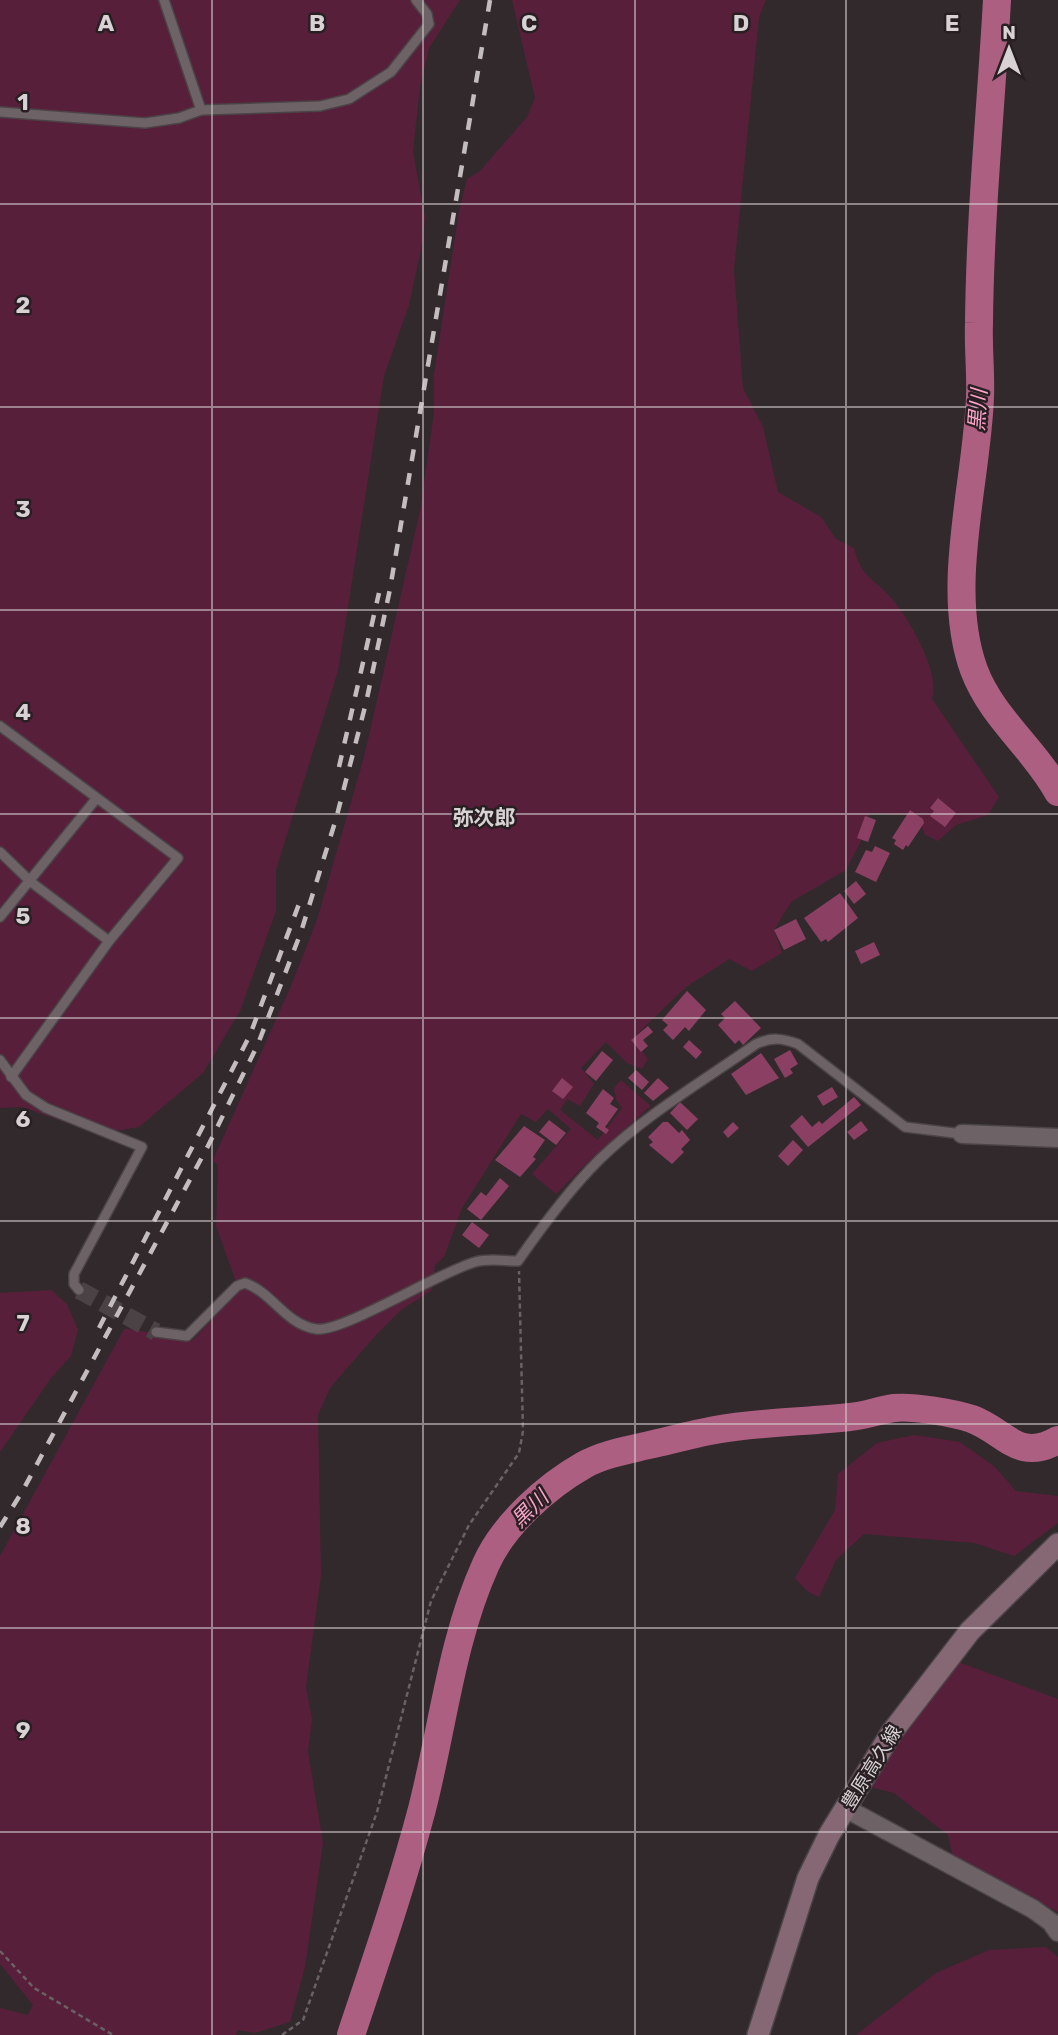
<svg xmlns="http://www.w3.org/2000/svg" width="1058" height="2035" font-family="Rubik,'Noto Sans JP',sans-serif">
	<rect width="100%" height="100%" fill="#32292c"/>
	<!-- green -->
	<g fill="#581f3b">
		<path d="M0,0H460L429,48L420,86L413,152L425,217L423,240L409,305L384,376L338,671L276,870V911L240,1011L203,1073L139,1127L99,1134L22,1107L0,1108Z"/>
		<path d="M512,0H766L759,17L734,270L743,388L763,427L778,492L821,517L836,539L854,548C863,581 872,575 892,599C909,618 941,674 932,699L999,797L988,815L956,825L938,841L925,835L918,816L870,813L860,843L846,870L791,902L774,930L782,953L752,971L729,959L686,987L632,1039L648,1059L642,1069L627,1063L606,1042L581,1068L594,1084L580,1106L567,1099L560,1110L598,1140L622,1108L616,1099L614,1088L621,1080L651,1106L591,1159L556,1194L532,1174L571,1129L548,1109L536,1122L521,1114L462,1208L444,1257L435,1265L432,1290L401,1310L375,1336L330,1388L318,1415L321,1575L306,1687L312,1719L308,1752L323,1843L305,1967L290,2022L255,2033L238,2030L236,2035H0V2008L28,2015L33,2005L0,1964V1556L124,1329C148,1328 168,1343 192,1341L239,1290L216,1226L218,1165L213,1160L291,986L317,920L364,757L420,511L434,413V374L459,211L467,179L479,172L527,117L535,98Z"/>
		<path d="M51,1290L67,1304L78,1330L71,1356L51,1378L0,1452V1293Z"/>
		<path d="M914,1435L960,1442L995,1467L1016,1491L1058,1496V1523L1014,1556L975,1543L864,1534L836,1560L819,1597L807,1591L795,1578L835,1510L838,1474L877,1443Z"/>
		<path d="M953,1660L1058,1699V1912L953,1858L948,1835L894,1793L866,1786Z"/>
		<path d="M1046,1947L1058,1957V2035H856L936,1973L989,1950Z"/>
	</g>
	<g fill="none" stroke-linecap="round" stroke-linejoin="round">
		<!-- river -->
		<g stroke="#ad5f82" stroke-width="28">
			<path d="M997,0C991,107 980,215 979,323C978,347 981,372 980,397C977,482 944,588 974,670C992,718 1034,748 1058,792"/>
			<path d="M351,2035C376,1960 402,1885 422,1809C443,1727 451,1641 486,1564C504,1524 547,1486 584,1465C604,1454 628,1450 649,1445C671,1440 693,1434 715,1430C759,1422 805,1422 850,1417C865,1416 879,1410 894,1408C913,1406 954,1413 972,1419C1005,1431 1018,1463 1058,1440"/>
		</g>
	</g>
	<!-- building -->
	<g fill="#8b4063">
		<path d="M938,798L956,813L945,827L930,816L934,811L930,808Z"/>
		<path d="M910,810L923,819L924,823L908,847L906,845L903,850L894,844L896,840L892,838Z"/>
		<path d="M865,816L876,820L868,842L857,838Z"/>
		<path d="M875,846L890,853L876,882L855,872L866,850L872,852Z"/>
		<path d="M856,881L866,894L854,904L844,891Z"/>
		<path d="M840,893L858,918L828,942L826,939L821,942L804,918Z"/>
		<path d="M796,919L806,939L784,950L774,930Z"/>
		<path d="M874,942L880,955L861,964L855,951Z"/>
		<path d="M687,991L706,1010L689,1031L685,1027L673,1040L663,1030L668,1025L662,1020Z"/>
		<path d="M735,1001L761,1028L743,1045L739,1040L735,1044L718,1025L725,1018L721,1014Z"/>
		<path d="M648,1026L653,1032L643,1040L648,1046L641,1052L631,1040Z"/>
		<path d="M689,1040L702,1052L696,1059L683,1047Z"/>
		<path d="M790,1050L798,1064L790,1069L793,1073L785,1078L774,1059Z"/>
		<path d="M602,1051L613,1060L596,1081L585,1072Z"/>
		<path d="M761,1053L779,1078L746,1095L731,1074Z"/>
		<path d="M636,1070L649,1082L642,1090L628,1078Z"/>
		<path d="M562,1078L573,1087L563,1099L552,1091Z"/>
		<path d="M658,1078L669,1088L653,1101L644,1093Z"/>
		<path d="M832,1087L838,1097L823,1106L817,1096Z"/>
		<path d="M603,1089L614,1098L610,1104L618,1109L605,1127L609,1130L606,1134L596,1127L599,1123L586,1113Z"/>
		<path d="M854,1097L861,1105L808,1147L790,1126L802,1115L812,1127L819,1121L822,1124Z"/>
		<path d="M680,1102L698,1119L687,1130L670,1113Z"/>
		<path d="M549,1120L566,1133L556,1145L539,1132Z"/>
		<path d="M861,1121L868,1130L854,1140L847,1132Z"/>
		<path d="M663,1122H668L679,1133L682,1130L690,1140L681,1149L684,1152L672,1164L649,1145L653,1142L648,1137Z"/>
		<path d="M733,1122L739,1128L728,1138L723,1132Z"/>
		<path d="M524,1126L545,1140L533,1157L536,1159L520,1177L495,1160Z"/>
		<path d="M793,1140L803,1150L788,1166L778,1156Z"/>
		<path d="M500,1178L509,1186L481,1220L467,1209L481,1192L486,1196Z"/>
		<path d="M472,1222L489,1235L479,1248L462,1235Z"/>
	</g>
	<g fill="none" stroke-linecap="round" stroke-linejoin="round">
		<!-- minor-tunnel -->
		<path stroke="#4b4245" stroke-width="18" stroke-dasharray="18 9" stroke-linecap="butt" d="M79,1290L156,1332"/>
		<defs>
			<g id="service">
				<path d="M164,0L201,110"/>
				<path d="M0,112L145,123L179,118L201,110L320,106L349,99L391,72L429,24L427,14L416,0"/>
				<path d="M0,726L178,858L109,941L11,1077"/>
				<path d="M0,852L31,882L109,941"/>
				<path d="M0,917L96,799"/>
				<path d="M0,1060L26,1095L46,1108L142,1147L74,1274V1284L79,1290"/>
				<path d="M156,1332L187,1336L237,1286L245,1283C273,1293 285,1324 316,1329C342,1333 439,1272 475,1262C488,1258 504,1261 518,1261C543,1225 568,1191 599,1160C645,1115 703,1081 756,1044C772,1037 782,1038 798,1044L905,1127L962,1134"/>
			</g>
			<g id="minor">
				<path d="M962,1134L1058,1138"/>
				<path d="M845,1808L1033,1909L1051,1922L1058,1932"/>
			</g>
			<path id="secondary" d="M758,2035L808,1878L829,1835L892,1732L970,1631L1058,1544"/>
		</defs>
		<!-- service casing -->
		<use href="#service" stroke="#4b4447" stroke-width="12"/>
		<!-- minor casing -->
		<use href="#minor" stroke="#4b4447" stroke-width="21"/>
		<!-- secondary casing -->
		<use href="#secondary" stroke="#4b4447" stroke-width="24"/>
		<!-- path -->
		<g stroke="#696164" stroke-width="2.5" stroke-dasharray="5 3.5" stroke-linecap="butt">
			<path d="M0,1951L34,1988L113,2035"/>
			<path d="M282,2035L303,2020L377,1812L431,1601L469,1525L519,1453L523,1431L519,1271"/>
		</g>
		<!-- service -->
		<use href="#service" stroke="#6d6367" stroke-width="9"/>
		<!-- minor -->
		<use href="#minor" stroke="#6d6367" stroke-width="18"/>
		<!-- secondary -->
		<use href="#secondary" stroke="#856874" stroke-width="21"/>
		<!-- rail -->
		<g stroke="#c3bdbf" stroke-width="4.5" stroke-dasharray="12 12" stroke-linecap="butt">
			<path d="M339,767L379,593"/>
			<path d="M99,1328L250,1035L299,904"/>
			<path d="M0,1527L22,1492L208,1146L258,1044L301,932L336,819L366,703L390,589L490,0"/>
		</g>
	</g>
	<!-- grid -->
	<path fill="none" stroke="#d8d2d4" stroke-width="2" stroke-opacity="0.55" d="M212,0V2035M423,0V2035M635,0V2035M846,0V2035M0,204H1058M0,407H1058M0,610H1058M0,814H1058M0,1018H1058M0,1221H1058M0,1424H1058M0,1628H1058M0,1832H1058"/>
	<g text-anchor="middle" stroke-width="5" stroke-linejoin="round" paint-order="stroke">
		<!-- street labels -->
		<g font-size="19" fill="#d8d2d4" stroke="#281f23">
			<text transform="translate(871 1767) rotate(-58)" y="7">豊原高久線</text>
		</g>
		<!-- water labels -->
		<g font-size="21" font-style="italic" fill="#fba4c9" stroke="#281f23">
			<text transform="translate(978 410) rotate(-86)" y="7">黒川</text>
			<text transform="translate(530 1509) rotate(-45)" y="7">黒川</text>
		</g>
		<!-- neighbourhood labels -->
		<g font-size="21" font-weight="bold" fill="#d8d2d4" stroke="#281f23">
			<text x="484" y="825">弥次郎</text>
		</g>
	</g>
	<g font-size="23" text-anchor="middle" font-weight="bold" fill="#d8d2d4" stroke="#281f23" stroke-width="5" stroke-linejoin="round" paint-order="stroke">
		<text x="106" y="31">A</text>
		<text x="317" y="31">B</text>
		<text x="529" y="31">C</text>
		<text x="741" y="31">D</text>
		<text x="952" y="31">E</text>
		<text x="23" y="110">1</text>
		<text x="23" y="313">2</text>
		<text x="23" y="517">3</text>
		<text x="23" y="720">4</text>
		<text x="23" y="924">5</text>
		<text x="23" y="1127">6</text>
		<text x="23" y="1331">7</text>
		<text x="23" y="1534">8</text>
		<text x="23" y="1738">9</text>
	</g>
	<!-- north arrow -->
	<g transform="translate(1009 49)" stroke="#281f23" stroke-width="5" paint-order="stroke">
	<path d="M0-5L12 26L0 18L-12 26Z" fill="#d8d2d4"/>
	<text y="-10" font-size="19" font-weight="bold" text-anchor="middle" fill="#d8d2d4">N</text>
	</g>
</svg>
